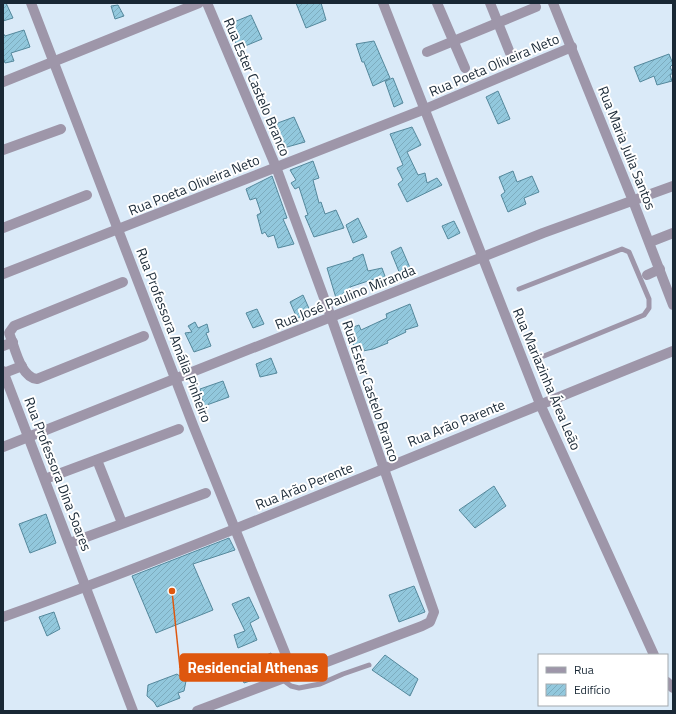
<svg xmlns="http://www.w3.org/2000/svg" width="676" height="714" font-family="'Titillium Web',sans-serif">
	<defs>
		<pattern id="building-hatch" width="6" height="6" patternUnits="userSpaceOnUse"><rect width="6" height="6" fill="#92c8dd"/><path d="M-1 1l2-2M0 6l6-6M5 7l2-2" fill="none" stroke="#7dacbe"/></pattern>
	</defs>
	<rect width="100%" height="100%" fill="#daeaf8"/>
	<!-- building -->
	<g fill="url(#building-hatch)" stroke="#54889c">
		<path d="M3,3H6L13,18L3,21Z"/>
		<path d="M296,3H321L326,20L306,28Z"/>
		<path d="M118,5L124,16L115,19L111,6Z"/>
		<path d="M251,15L262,39L238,49L229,24Z"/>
		<path d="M24,30L30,47L11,53L14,61L5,63L3,57V33L5,36Z"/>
		<path d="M374,41L390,78L373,86L364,62H362L356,44Z"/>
		<path d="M669,54L673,64L670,67L673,73L670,75L672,81L657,85L654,76L640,82L634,67Z"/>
		<path d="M393,78L403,103L394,107L385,81Z"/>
		<path d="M498,91L510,119L498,124L486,97Z"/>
		<path d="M294,117L305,142L280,149L276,137L280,136L275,124Z"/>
		<path d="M412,127L421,145L407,152L418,175L425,173L427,183L437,178L442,185L407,202L398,184L403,180L397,168L403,165L390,134Z"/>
		<path d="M313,161L319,178L313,180L319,203L321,202L325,214L336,210L344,228L314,237L305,216L308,215L299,187L295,189L291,183L296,180L290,170Z"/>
		<path d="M513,171L517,182L532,176L539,192L524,198L526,204L508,212L501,195L505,192L499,177Z"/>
		<path d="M272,176L287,218L283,219L294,244L278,248L274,235L268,237L265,232L262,234L257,215L261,213L256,198L250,200L246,189Z"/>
		<path d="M358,218L367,237L353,243L346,225Z"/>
		<path d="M454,221L460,233L448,239L442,226Z"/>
		<path d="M401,247L411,270L400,274L391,252Z"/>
		<path d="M363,254L368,271L382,268L386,279L375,281L374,279L350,287L352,292L336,298L327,268L353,260V258Z"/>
		<path d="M303,295L311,313L297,318L290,302Z"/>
		<path d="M410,304L418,326L405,330L406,332L387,341L388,343L373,349L363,351L362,347L355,349L348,329L359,325L361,330L387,318L386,314Z"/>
		<path d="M257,309L264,324L253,328L246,313Z"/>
		<path d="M195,322L198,328L207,324L209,332L206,333L211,346L194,352L185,333L192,332L188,326Z"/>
		<path d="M271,358L277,373L260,377L256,364Z"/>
		<path d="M223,381L229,397L204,406L200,389Z"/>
		<path d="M494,486L506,506L475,528L459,510Z"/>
		<path d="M46,514L56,543L30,553L19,524Z"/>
		<path d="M229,538L235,550L193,564L213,610L156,633L132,576Z"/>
		<path d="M414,586L425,612L399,622L389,595Z"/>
		<path d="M249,597L259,618L250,623L257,640L238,648L234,635L245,631L232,604Z"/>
		<path d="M54,612L60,629L47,636L39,617Z"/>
		<path d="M271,653L278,669L268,673L266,670L252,675L253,680L244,683L238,667Z"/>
		<path d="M385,655L418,679L410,696L372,670Z"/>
		<path d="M177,674L186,681L184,691L178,693L180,698L157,707L154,702L147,696L148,685Z"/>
	</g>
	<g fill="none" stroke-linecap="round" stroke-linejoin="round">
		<!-- lane -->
		<g stroke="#9e96a9" stroke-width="5">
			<path d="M519,289L622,249L629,252L649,299V308L644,315L544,356"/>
			<path d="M283,680L291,686L299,688L320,684L343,674L369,665"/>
		</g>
		<!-- street -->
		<g stroke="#9e96a9" stroke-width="10">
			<path d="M31,3L193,425L294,675"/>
			<path d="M383,3L540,404L654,655"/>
			<path d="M437,3L465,68"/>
			<path d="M490,3L510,53"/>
			<path d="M553,3L633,201L673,305"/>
			<path d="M427,52L536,7"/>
			<path d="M3,82L199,3"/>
			<path d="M3,150L61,129"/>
			<path d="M3,228L87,195"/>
			<path d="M650,242L673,233"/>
			<path d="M3,274L425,109L572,47"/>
			<path d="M647,275L660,269"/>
			<path d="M123,282L14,326L9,333C15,347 20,377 37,379L144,336"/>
			<path d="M3,346L13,342"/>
			<path d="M3,371L133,711"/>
			<path d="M4,373L22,366"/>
			<path d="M3,447L543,233L673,186"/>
			<path d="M97,460L122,523"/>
			<path d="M45,479L179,429"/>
			<path d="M70,543L206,493"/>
			<path d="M3,617C229,536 450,440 673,351"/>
			<path d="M667,682L673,688"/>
			<path d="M197,711L422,626L430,622L434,612L331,317L276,167L207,3"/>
		</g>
	</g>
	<g text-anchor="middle" stroke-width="4" stroke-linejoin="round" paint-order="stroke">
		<!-- street labels -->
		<g font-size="14" fill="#192835" stroke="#fff">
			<text transform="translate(494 65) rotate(-23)" y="5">Rua Poeta Oliveira Neto</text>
			<text transform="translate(257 87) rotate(67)" y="5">Rua Ester Castelo Branco</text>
			<text transform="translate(627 148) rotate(68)" y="5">Rua Maria Julia Santos</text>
			<text transform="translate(194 185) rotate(-22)" y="5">Rua Poeta Oliveira Neto</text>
			<text transform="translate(345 297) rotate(-22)" y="5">Rua José Paulino Miranda</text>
			<text transform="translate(174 335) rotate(69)" y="5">Rua Professora Amália Pinheiro</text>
			<text transform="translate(547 379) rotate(67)" y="5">Rua Mariazinha Área Leão</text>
			<text transform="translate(371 391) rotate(71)" y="5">Rua Ester Castelo Branco</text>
			<text transform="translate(456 423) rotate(-22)" y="5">Rua Arão Parente</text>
			<text transform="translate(58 474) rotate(69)" y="5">Rua Professora Dina Soares</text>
			<text transform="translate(304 486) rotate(-22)" y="5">Rua Arão Perente</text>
		</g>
	</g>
	<!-- callouts -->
	<path fill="none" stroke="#de570e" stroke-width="1.5" d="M172 591L180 668"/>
	<circle fill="#de570e" stroke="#fff" stroke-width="1.5" cx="172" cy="591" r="4"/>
	<rect fill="#de570e" stroke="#de570e" stroke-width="1.5" x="180" y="654" width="147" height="27" rx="4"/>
	<g font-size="15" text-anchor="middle" font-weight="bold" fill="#fff">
		<text x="253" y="673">Residencial Athenas</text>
	</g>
	<!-- border -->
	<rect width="676" height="714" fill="none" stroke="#192835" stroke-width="8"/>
	<!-- legend -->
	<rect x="538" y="654" width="130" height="52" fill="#ffffff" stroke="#a3a9ae"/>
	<rect x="546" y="667" width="20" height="6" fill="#9e96a9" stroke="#a3a9ae"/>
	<text x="574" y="674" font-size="12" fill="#192835">Rua</text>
	<rect x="546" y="684" width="20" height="12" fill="url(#building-hatch)" stroke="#a3a9ae"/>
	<text x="574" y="694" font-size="12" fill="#192835">Edifício</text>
</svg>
